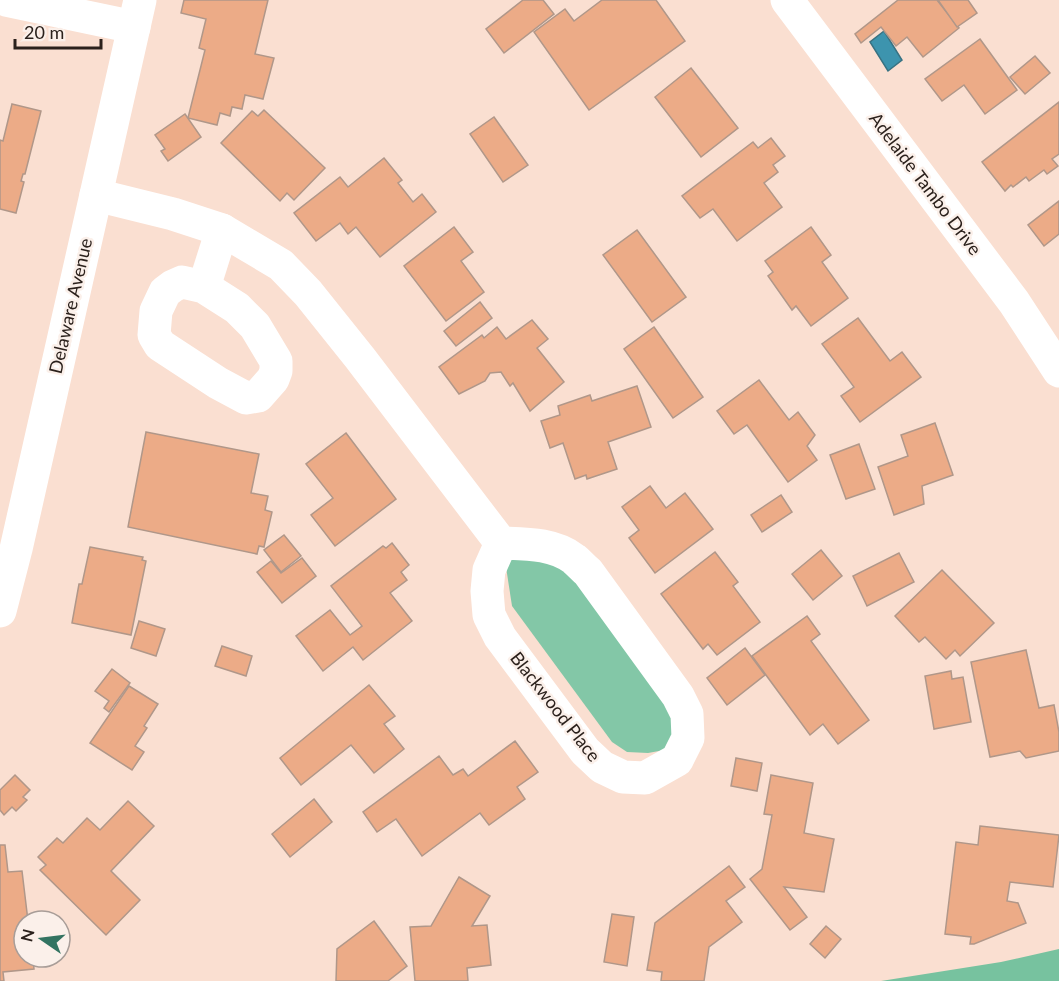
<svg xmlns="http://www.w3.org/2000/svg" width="1059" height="981" font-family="Lato,sans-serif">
	<rect width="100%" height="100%" fill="#fadfd1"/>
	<!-- green -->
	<path fill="#83c7a7" d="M538,539L685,683L670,749L648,753L627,752L612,742L512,606L506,567L522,541Z"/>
	<!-- forest -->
	<path fill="#77c29f" d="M1059,949V981H881L1001,962Z"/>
	<!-- water -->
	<path fill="#3d94ae" stroke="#387282" stroke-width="1.5" d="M884,31L902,60L888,71L870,42Z"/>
	<!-- building -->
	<g fill="#ecab87" stroke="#b09789" stroke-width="1.5">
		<path d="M184,0H268L255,54L274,58L263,99L245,95L242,109L232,107L230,116L220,113L217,125L188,118L205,50L199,48L206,19L181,13Z"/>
		<path d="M523,0H543L554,14L504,53L486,29Z"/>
		<path d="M602,0H656L685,41L589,110L534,32L565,9L574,21Z"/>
		<path d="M898,0H937L959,28L923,57L907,37L896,46L881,27L861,43L855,34Z"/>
		<path d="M938,0H968L977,13L957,27Z"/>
		<path d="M980,39L1017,90L985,114L964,85L942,101L925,79Z"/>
		<path d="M1035,56L1050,73L1025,94L1010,77Z"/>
		<path d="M691,68L738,128L701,157L655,97Z"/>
		<path d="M1059,102V154L1052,159L1058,166L1047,174L1044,170L1029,181L1026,177L1013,187L1011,185L1005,191L982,162Z"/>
		<path d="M12,104L41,111L25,174H23L21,181L24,182L16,213L0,209V140L3,141Z"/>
		<path d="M264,110L325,168L294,200L287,193L280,201L221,143L252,111L258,116Z"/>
		<path d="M185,114L201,137L168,161L161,151L165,149L155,135Z"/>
		<path d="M494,117L528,165L503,182L470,134Z"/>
		<path d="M771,138L785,156L773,165L778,172L764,183L782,207L737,241L713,209L700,218L682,196L753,142L758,148Z"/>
		<path d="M384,158L402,180L398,183L413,202L422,194L436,212L380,257L356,227L348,234L340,223L316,241L294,213L340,177L348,187Z"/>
		<path d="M1059,201V234L1044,246L1028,225Z"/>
		<path d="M454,227L473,252L461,261L484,292L446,321L404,266Z"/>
		<path d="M811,227L831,255L822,262L848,298L811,326L796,306L792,310L768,276L773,272L765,261Z"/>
		<path d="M637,230L686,297L652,322L603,255Z"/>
		<path d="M480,302L492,318L456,346L444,331Z"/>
		<path d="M858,318L890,361L902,352L921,377L860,422L841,396L854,387L822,344Z"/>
		<path d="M532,320L548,339L537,348L564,382L530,411L513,383L510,386L501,372L490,373L485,381L459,394L439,367L482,335L484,338L497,327L506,339Z"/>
		<path d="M654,327L703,397L673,418L624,349Z"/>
		<path d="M759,380L789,420L798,412L815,435L807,446L817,460L788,482L747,425L734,434L717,411Z"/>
		<path d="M637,386L651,427L608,442L617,469L587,479L586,475L575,479L563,443L550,448L541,421L560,415L558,406L590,395L592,401Z"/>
		<path d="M935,423L953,475L922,486L924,504L894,515L878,467L908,456L901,435Z"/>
		<path d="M146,432L259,454L251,493L268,496L265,510L272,512L264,547L259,546L257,554L128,527Z"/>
		<path d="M346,433L396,499L335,546L311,515L333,498L306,464Z"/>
		<path d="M859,444L875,489L846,499L830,455Z"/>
		<path d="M650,486L666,508L685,493L713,529L655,573L629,538L639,530L622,507Z"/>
		<path d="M781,495L792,512L762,532L751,515Z"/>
		<path d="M284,535L301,556L281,572L264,550Z"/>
		<path d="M392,543L409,565L401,572L407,580L390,593L412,621L363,660L353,647L323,671L296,636L330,610L350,635L362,626L331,586L383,546L386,548Z"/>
		<path d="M90,547L143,557L142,560L146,561L131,635L72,623L79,584H82Z"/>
		<path d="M821,550L842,576L813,600L792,574Z"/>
		<path d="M715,552L738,582L733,586L760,622L717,655L708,644L703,649L661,594Z"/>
		<path d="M899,553L914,582L867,606L853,576Z"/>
		<path d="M302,558L316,576L282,603L257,572L271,561L281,573Z"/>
		<path d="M942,570L994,623L960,656L955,650L946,659L925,637L919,642L895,616Z"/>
		<path d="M807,616L820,634L811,641L869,720L838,744L823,724L810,735L752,656Z"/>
		<path d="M139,621L165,629L156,656L131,648Z"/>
		<path d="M222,646L252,656L246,676L215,666Z"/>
		<path d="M745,648L765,675L727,705L707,678Z"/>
		<path d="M1026,650L1039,708L1054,705L1059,732V751L1026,758L1020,751L990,757L971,662Z"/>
		<path d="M112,669L130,683L109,712L104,708L109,701L95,691Z"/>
		<path d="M951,671L952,679L963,677L971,722L934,729L925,676Z"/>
		<path d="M369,685L395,716L384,724L404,749L374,773L351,745L301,785L280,758Z"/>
		<path d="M129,686L158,704L144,726L147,728L135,746L144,752L132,770L90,743Z"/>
		<path d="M515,741L538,772L517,787L525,799L489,825L480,813L422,856L396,819L377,832L363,812L439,756L453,775L463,769L468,776Z"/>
		<path d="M736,758L762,763L757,791L731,786Z"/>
		<path d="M15,775L30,790L23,797L27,800L16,811L12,807L4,815L0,810V790Z"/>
		<path d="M771,775L813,783L804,833L834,839L824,892L784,887L807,917L790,930L750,879L762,869L772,815L764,814Z"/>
		<path d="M314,799L332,822L290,857L272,834Z"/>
		<path d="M128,801L154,826L111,871L140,900L106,935L40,870L46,865L38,857L57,838L63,843L87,818L100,830Z"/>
		<path d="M980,826L1059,835L1053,887L1010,882L1007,901L1018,903L1026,923L974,944H970L971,937L945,934L956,842L978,845Z"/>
		<path d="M0,845H5L8,872L22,871L28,921H24V957H33L34,969L3,972L4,981H0Z"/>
		<path d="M729,866L745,887L726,901L742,922L709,947L704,981H661L662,972L647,970L655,923Z"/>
		<path d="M459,877L490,896L472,926L487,925L491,965L467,968L468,981H415L410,927L431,926Z"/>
		<path d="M612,914L634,917L627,966L604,962Z"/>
		<path d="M374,921L407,966L388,981H336L337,949Z"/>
		<path d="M826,926L841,939L825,958L810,944Z"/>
	</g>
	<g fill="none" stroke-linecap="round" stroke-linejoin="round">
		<!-- minor -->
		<g stroke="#fff" stroke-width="33">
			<path d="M6,0L134,27"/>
			<path d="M787,0L1014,302L1059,371"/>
			<path d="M96,195L173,214L222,230L281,265L308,293L360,358L501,543"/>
			<path d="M182,282L204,287L237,308L255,326L276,361V371L273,379L258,396L246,398L218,383L160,345L154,335L156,311L165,292L173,286Z"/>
			<path d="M204,287L222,230"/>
			<path d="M501,543C525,544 553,543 574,559C579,563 583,568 588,572L678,696L687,714L688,738L677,760L645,778L623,777L602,767L585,751L500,637L489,615L487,591L489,570Z"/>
			<path d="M0,611L16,549L140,0"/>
		</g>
	</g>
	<g text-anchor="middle" stroke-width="5" stroke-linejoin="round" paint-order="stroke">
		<!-- street labels -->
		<g font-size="18" fill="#2b211c" stroke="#fbf0ea">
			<text transform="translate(925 184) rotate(53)" y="6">Adelaide Tambo Drive</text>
			<text transform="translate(71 306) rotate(-77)" y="6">Delaware Avenue</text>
			<text transform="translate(555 707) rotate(52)" y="6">Blackwood Place</text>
		</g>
	</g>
	<!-- north arrow -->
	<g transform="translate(42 939) rotate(284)"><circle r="28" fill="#fbf0ea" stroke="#a89d98" stroke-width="1.5"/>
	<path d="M0-4.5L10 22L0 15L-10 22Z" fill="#337361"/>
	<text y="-9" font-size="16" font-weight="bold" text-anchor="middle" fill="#2b211c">N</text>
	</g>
	<!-- scale -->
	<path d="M15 39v9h86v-9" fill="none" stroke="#2b211c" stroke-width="3"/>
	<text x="24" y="39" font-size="18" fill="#2b211c" stroke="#fbf0ea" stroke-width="4.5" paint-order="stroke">20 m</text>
</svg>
